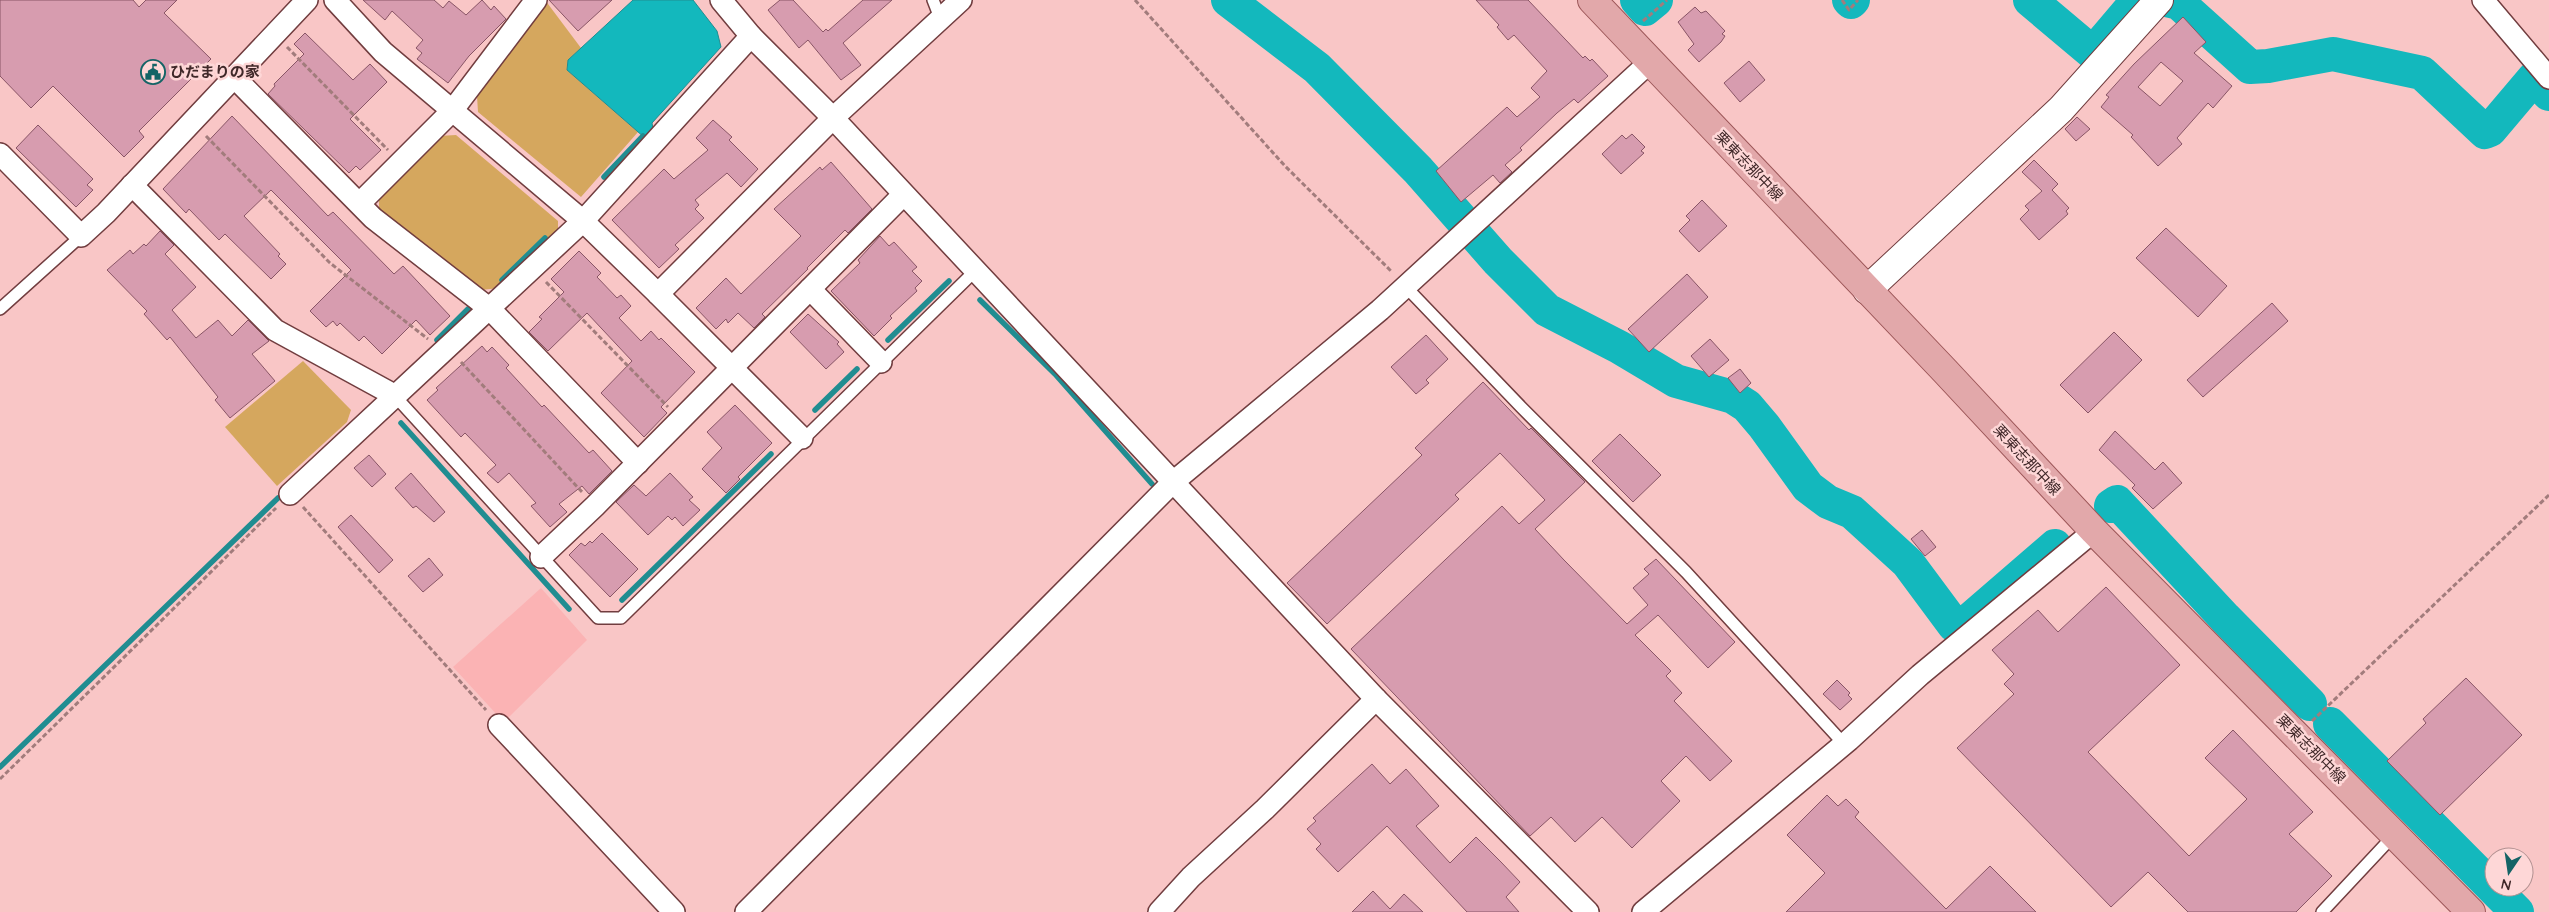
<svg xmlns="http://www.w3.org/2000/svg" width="2549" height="912" font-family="Quicksand,'Noto Sans JP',sans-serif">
	<rect width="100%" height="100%" fill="#f9c6c6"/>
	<!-- built -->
	<path fill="#fbb3b4" d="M541,588L587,640L508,718H500L453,667Z"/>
	<!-- green -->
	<g fill="#d5a75e">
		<path d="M545,0L581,48L568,60L567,70L638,132L581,197L478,112L477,96Z"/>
		<path d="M456,135L558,221V235L499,288L481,290L379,212V196L439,136Z"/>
		<path d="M303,361L351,410L347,422L277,486L225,427Z"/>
	</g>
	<!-- water -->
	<path fill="#13b8bd" stroke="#208d91" d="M633,0H693L717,31L721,47L652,123L653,129L645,138L567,70L568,60Z"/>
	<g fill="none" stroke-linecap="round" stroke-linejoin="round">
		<!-- stream -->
		<g stroke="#208d91" stroke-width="5.5">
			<path d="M604,177L643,136"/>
			<path d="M502,280L545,238"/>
			<path d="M980,300L1055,374L1152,484"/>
			<path d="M437,340L468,309"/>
			<path d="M888,340L949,281"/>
			<path d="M815,410L857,369"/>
			<path d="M401,423L569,609"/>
			<path d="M622,600L771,454"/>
			<path d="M0,767L278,498"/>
		</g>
		<!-- river -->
		<g stroke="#13b8bd" stroke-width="34">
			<path d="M1228,0L1317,68L1418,170L1498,261L1547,310L1619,347L1676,381L1733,397L1747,406L1764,426L1808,487L1828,502L1852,512L1908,563L1954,625L1960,628L2055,546"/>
			<path d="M1637,0L1645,9L1656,0"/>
			<path d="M1849,0L1851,2L1853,0"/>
			<path d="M2030,0L2093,53L2138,0"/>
			<path d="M2166,0L2179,3L2250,67L2268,66L2333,54L2422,73L2485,132L2490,130L2534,78L2549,94"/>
			<path d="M2111,506L2117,502L2225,618L2310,704"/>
			<path d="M2330,724L2517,912"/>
		</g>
	</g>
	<!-- building -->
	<g fill="#d79caf" stroke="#895566" fill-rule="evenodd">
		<path d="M0,0H133L139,7L146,0H177L164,13L211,59L139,131L144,137L124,157L53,86L31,108L0,76Z"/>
		<path d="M363,0H434L443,8L449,1L466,15L482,0L491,10L494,6L506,19L469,56L448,83L417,59L422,53L416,48L423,40L392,11L385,20Z"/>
		<path d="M549,0H612L578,31Z"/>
		<path d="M780,0H793L823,32L826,29L828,31L863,0H892L843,43L861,65L841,80L808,40L799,48L768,10Z"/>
		<path d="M1476,0H1528L1583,58L1585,56L1590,61L1592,59L1608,76L1578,103L1574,99L1557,113L1520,148L1522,150L1505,165L1512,172L1500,183L1493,175L1461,202L1436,171L1507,107L1517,117L1540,97L1531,88L1547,71L1514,35L1508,40L1497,27L1499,25Z"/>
		<path d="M1695,7L1701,13L1706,11L1725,31L1722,34L1725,36L1721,42L1699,62L1688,50L1694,44L1678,22Z"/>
		<path d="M2183,17L2206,42L2194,53L2232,86L2213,108L2208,103L2177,138L2182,144L2158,166L2131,137L2133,135L2101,107L2109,97L2106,95L2134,64ZM2161,62L2183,81L2160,106L2138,87Z"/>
		<path d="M305,33L353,80L370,64L387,82L350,119L381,150L360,170L356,166L349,173L268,94L275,86L274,84L304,54L294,44Z"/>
		<path d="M1749,61L1765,80L1740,102L1724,83Z"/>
		<path d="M232,116L328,216L333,212L394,274L403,266L450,316L430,335L416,320L382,354L364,336L359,341L340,323L337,326L333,321L326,327L310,311L351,270L271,190L244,216L280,254L278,256L286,264L271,279L225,234L219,240L189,209L186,213L163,189Z"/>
		<path d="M2077,117L2090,129L2076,141L2065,129Z"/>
		<path d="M713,120L732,137L729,140L758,169L741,187L727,173L695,200L699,205L695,209L704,218L675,245L679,249L659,268L612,220L664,169L674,179L708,150L696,138Z"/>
		<path d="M38,125L93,179L87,185L93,190L76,207L16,148Z"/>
		<path d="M1632,134L1645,147L1641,151L1644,153L1621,174L1602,154L1622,135L1626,139Z"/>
		<path d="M2034,160L2058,184L2052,190L2069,208L2066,211L2068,214L2039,240L2020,219L2029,210L2025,206L2042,191L2022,172Z"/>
		<path d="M831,162L872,209L848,233L845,230L807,268L808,269L762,314L765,317L754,328L738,313L728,323L726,319L716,329L696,308L726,278L741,294L801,236L774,209L820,167L822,170Z"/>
		<path d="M1702,200L1727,226L1699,252L1679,231L1690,220L1686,216Z"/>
		<path d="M2166,228L2227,286L2198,317L2136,258Z"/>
		<path d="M160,231L174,245L165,254L196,287L172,310L196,338L218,320L232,336L248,320L269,341L252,354L275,381L230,418L215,400L218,397L170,337L167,340L144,314L147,311L107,270L130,250L133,254L144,244L146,246Z"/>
		<path d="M880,236L889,246L894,242L917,267L912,271L922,281L915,288L917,291L890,316L892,318L874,336L831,291L860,263L858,260Z"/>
		<path d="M579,251L601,273L597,277L617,298L621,295L631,306L619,318L641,341L651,331L659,340L661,338L695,372L661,407L667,413L644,437L601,393L632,361L587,313L548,351L529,332L542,319L539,317L564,292L551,279Z"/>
		<path d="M1687,274L1708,297L1649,352L1628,329Z"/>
		<path d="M2272,303L2288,321L2203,397L2187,380Z"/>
		<path d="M808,314L839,342L837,344L844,352L826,369L790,332Z"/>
		<path d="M2114,332L2142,360L2088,413L2060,385Z"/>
		<path d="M1426,335L1448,359L1426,380L1429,383L1416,394L1391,367Z"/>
		<path d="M1710,339L1729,360L1709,377L1691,356Z"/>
		<path d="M482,346L487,352L492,347L509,365L506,368L542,407L544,405L589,453L593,450L612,471L589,494L582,486L559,504L567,512L550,527L531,506L536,503L509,473L498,483L487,473L496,465L465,433L461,437L427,400L438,390L436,388Z"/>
		<path d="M1740,369L1751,383L1740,393L1728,378Z"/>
		<path d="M1483,382L1529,430L1531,428L1585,482L1535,529L1564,560L1627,624L1648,605L1633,588L1649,574L1644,569L1656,559L1735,642L1708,668L1658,615L1635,635L1671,671L1666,676L1682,693L1674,701L1732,761L1710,781L1686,756L1661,781L1680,801L1632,848L1602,817L1575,842L1551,817L1530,836L1351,649L1502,506L1519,524L1545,500L1500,453L1455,495L1459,499L1327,624L1287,583L1422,455L1415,448Z"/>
		<path d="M735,405L772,443L738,477L740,479L726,493L702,469L722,448L707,432Z"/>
		<path d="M2115,431L2155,470L2163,462L2182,483L2153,509L2132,488L2135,485L2099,450Z"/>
		<path d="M1620,434L1661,475L1633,502L1592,461Z"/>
		<path d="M369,455L386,474L372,487L354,468Z"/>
		<path d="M411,473L445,512L434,522L416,506L413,508L395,488Z"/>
		<path d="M670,473L693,497L689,500L700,510L683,526L675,517L672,520L668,516L648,535L616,502L634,485L646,496Z"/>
		<path d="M351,515L393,560L379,573L338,527Z"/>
		<path d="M1922,530L1936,547L1925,556L1911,539Z"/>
		<path d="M602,533L638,569L610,597L569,555L581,543L585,546L590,541L592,543Z"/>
		<path d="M429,558L443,575L423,592L408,576Z"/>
		<path d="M2106,587L2180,665L2088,752L2189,856L2247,799L2205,758L2233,730L2313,812L2289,834L2332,876L2296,912H2188L2148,872L2111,907L1957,748L2014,694L2004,684L2014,674L1992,650L2038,610L2058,632Z"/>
		<path d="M2466,678L2522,735L2440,815L2387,761L2426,723L2423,719Z"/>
		<path d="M1837,680L1850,693L1848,695L1852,699L1840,710L1823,694Z"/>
		<path d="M1372,764L1390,784L1406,769L1439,806L1416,826L1450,863L1476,837L1501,862L1520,882L1506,897L1519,912H1467L1387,826L1338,872L1316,849L1321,844L1307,829L1316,821L1313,818Z"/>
		<path d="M1827,795L1838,806L1846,799L1859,812L1855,817L1946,909L1990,866L2036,912H1786L1825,873L1787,835Z"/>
		<path d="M1373,891L1390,909L1404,894L1423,912H1352Z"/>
	</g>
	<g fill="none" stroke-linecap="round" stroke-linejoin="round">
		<defs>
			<g id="service">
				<path d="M933,0L940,18"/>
				<path d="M1405,286L1521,407L1686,572L1844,744"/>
				<path d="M0,309L81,236"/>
				<path d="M394,395L598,618H621L975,271"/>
				<path d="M2322,912L2395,834"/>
			</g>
			<g id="minor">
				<path d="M335,0L383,52L583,221L658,294L833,118L961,0"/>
				<path d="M721,0L751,36L833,118L1376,699L1588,912"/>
				<path d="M2483,0L2549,78"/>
				<path d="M234,77L373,218L490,309L638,463"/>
				<path d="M0,154L81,236L106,213L307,0"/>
				<path d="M132,185L275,330L394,395"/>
				<path d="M360,203L452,111L536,0"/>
				<path d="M810,289L881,362"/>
				<path d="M658,294L802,438"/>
				<path d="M290,494L583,221L751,36"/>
				<path d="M541,557L595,506L903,195"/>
				<path d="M499,725L674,912"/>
				<path d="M746,912L1172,483L1380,310L1650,62"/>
				<path d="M1159,912L1191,877L1265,809L1376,699"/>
				<path d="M1643,912L1849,740L1920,675L2094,531"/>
			</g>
			<path id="tertiary" d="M1867,290L2061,109L2159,0"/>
			<path id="primary" d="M1592,0L1945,371L2094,531L2471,912"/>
		</defs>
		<!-- service casing -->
		<use href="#service" stroke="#713d3f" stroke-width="14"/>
		<!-- minor casing -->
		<use href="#minor" stroke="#713d3f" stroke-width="24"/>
		<!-- tertiary casing -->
		<use href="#tertiary" stroke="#713d3f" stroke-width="30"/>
		<!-- primary casing -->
		<use href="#primary" stroke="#9c5658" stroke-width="30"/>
		<!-- path -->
		<g stroke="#a27c7c" stroke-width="3" stroke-dasharray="5 2.5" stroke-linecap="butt">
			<path d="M1135,0L1285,166L1392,272"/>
			<path d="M1842,0L1849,10L1858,0"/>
			<path d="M1643,21L1667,0"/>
			<path d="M287,47L388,150"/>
			<path d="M206,136L330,263L428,339"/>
			<path d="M546,282L668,407"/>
			<path d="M461,362L583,493"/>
			<path d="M303,507L486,710"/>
			<path d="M2312,721L2549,495"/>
			<path d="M0,779L276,508"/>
		</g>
		<!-- service -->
		<use href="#service" stroke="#fff" stroke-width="11"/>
		<!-- minor -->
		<use href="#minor" stroke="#fff" stroke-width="21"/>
		<!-- tertiary -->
		<use href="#tertiary" stroke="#fff" stroke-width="28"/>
		<!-- primary -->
		<use href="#primary" stroke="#e2a8aa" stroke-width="28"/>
	</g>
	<!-- icons -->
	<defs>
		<symbol id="civic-ring" viewBox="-11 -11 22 22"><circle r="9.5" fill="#fed7d7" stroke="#146466" stroke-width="1.5"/><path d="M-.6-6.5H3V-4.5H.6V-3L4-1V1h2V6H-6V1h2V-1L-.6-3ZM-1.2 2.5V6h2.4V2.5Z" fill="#146466"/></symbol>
	</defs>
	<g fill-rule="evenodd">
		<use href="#civic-ring" x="139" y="58" width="28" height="28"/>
	</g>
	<g text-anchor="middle" stroke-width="5" stroke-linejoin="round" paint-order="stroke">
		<!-- poi labels -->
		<g font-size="15" font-weight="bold" fill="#402829" stroke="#fed7d7" text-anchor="start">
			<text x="170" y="77">ひだまりの家</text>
		</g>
		<!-- street labels -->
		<g font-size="15" fill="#402829" stroke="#fed7d7">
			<text transform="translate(1749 166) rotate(46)" y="5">栗東志那中線</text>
			<text transform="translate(2027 460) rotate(47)" y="5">栗東志那中線</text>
			<text transform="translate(2311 749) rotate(45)" y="5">栗東志那中線</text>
		</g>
	</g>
	<!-- north arrow -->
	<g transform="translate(2509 872) rotate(193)"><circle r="24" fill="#fed7d7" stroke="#b29191"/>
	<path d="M0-4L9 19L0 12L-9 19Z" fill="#146466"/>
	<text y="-8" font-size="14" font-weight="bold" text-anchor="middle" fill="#402829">N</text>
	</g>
</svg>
